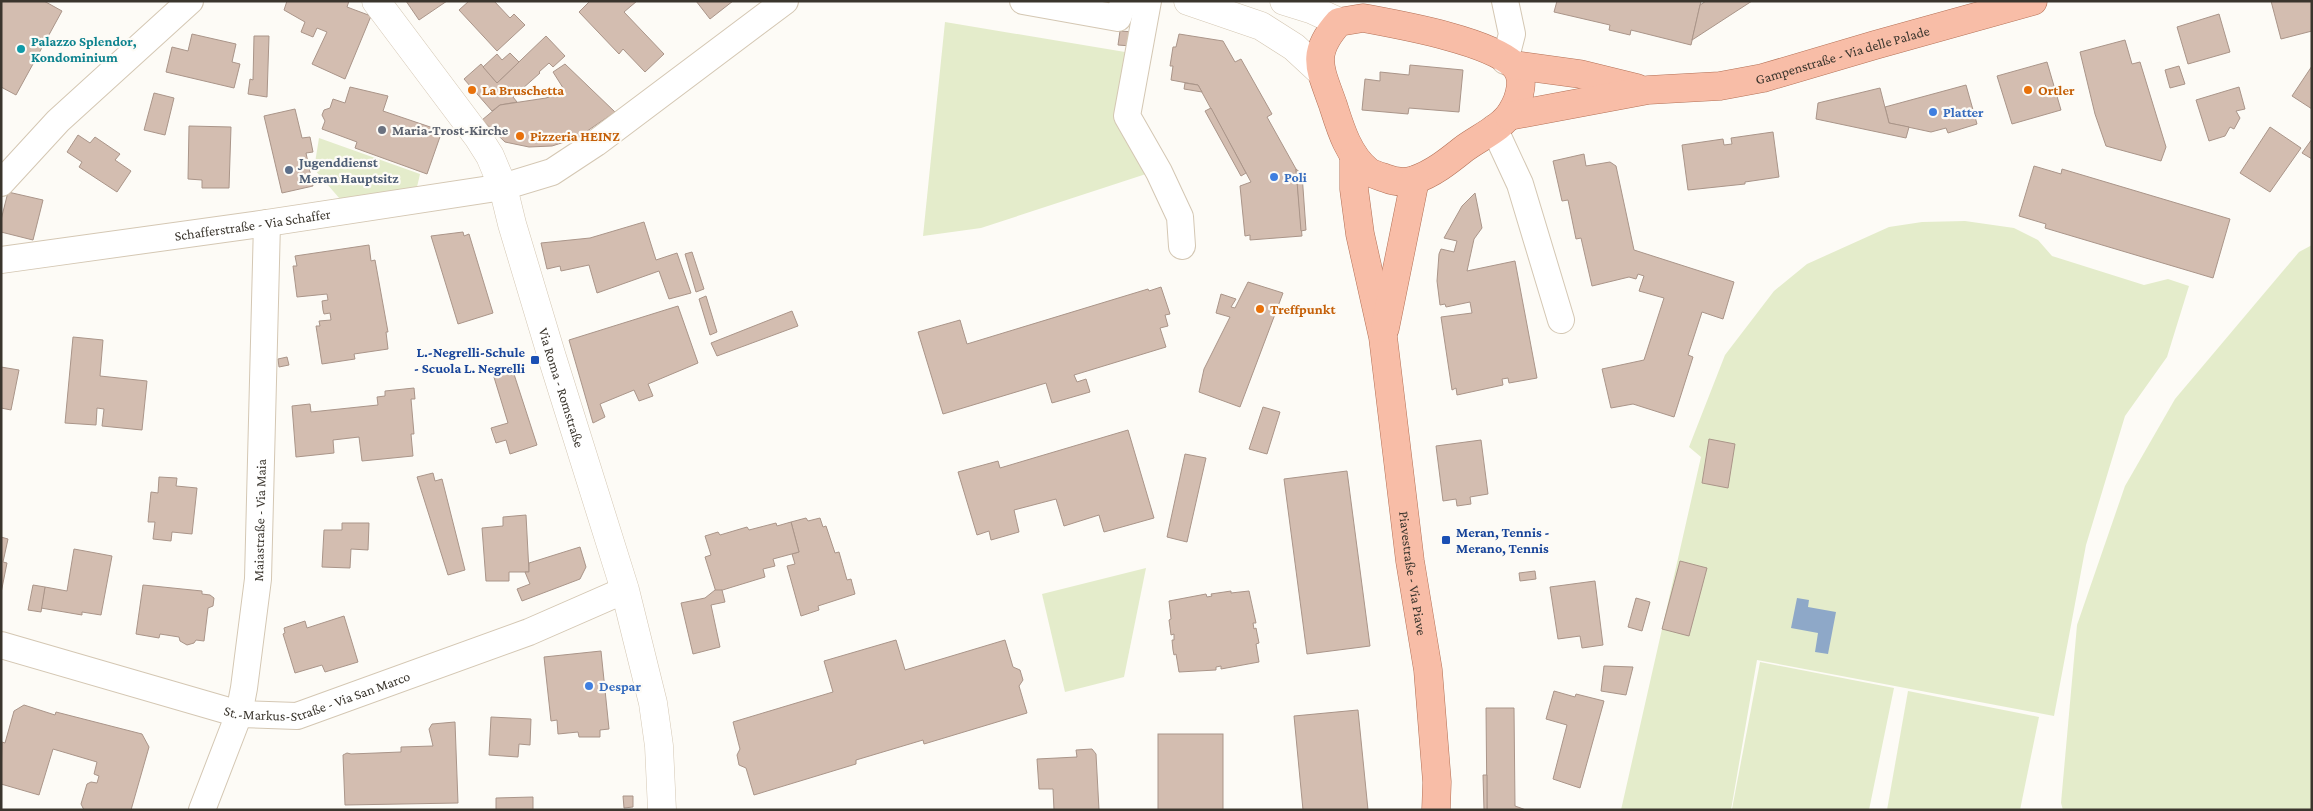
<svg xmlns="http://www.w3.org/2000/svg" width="2313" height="811" font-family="'Crimson Pro',serif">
	<rect width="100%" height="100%" fill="#fdfbf6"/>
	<!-- green -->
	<g fill="#e4eccb">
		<path d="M945,22L1131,53L1146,174L981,228L923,236Z"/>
		<path d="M319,138L420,174L417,187L340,199L314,169Z"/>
		<path d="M1965,221L2014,228L2038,240L2052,256L2144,285L2168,279L2189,286L2167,357L2125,416L2086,545L2054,716L1757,660L1731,810H1621L1701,457L1689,447L1725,355L1774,291L1807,264L1889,227L1922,222Z"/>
		<path d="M2312,245V810H2063L2061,803L2077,625L2125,486L2175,399L2299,252Z"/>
		<path d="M1146,568L1124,677L1065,692L1042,594Z"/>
		<path d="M1760,662L1894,688L1869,810L1732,809Z"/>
		<path d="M1908,691L2039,717L2020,810H1887Z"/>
	</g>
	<!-- water -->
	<path fill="#8ea8c8" d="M1797,598L1809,600L1808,607L1836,612L1828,654L1815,652L1818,633L1791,628Z"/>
	<!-- building -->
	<g fill="#d3bdb0" stroke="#aa9589">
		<path d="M1,1H44L62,11L16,95L1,87Z"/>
		<path d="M287,1H349L347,7L371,16L345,79L312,64L327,32L317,28L313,37L301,32L305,22L284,10Z"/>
		<path d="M406,1H447L419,20Z"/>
		<path d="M469,1H494L510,18L514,14L525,25L497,51L459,10Z"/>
		<path d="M590,1H637L624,12L664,54L645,72L623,49L619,54L579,12Z"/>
		<path d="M696,1H733L710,19Z"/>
		<path d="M1701,1L1691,45L1631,30L1630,35L1609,30L1610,25L1554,12L1557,1Z"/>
		<path d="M1706,1H1752L1692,40L1700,5Z"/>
		<path d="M2271,1H2312V31L2281,39Z"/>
		<path d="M2219,14L2230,52L2188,64L2177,27Z"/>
		<path d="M1120,31L1134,32L1131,46L1118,45Z"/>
		<path d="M192,34L236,44L232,62L240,64L234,88L166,72L172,47L188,51Z"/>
		<path d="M1179,34L1223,41L1235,62L1241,59L1272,114L1267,117L1296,169L1302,236L1250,240V235L1245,236L1240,186L1251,182L1198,85L1171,80L1173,66H1170L1173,47H1176Z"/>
		<path d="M254,36H269L267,97L248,94L250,79L253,80Z"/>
		<path d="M546,36L565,56L553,67L549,63L539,72L540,73L513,97L517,102L500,105L492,111L464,79L481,64L497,83Z"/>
		<path d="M2125,40L2132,64L2140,62L2166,147L2161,161L2106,146L2095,114L2080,52Z"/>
		<path d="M510,53L519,62L497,83L483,67L497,54L502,60Z"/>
		<path d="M2047,62L2061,110L2012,124L1997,76Z"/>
		<path d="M565,64L615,112L577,138L552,146L529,147L505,142L482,120L500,105L546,98L565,91L553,72Z"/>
		<path d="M1410,65L1463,70L1459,112L1409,108L1408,114L1362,110L1365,79L1380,81V72L1409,75Z"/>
		<path d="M2179,66L2185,84L2170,88L2165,70Z"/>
		<path d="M2312,66V109L2292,96Z"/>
		<path d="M1185,83L1198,85L1202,92L1184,89Z"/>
		<path d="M1966,85L1977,124L1948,133L1946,128L1931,132L1889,123L1885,107Z"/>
		<path d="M350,87L388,96L383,111L442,131L427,174L355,148L357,142L322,129L325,121L322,115L324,110L330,108L333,99L345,103Z"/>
		<path d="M2239,87L2245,109L2236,111L2240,118L2234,129L2230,127L2225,136L2209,141L2196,100Z"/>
		<path d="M1880,88L1889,123L1909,127L1906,138L1816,119L1818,103Z"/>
		<path d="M154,93L174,98L165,135L144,130Z"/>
		<path d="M1211,108L1246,173L1241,176L1205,111Z"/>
		<path d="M295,109L302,138L310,137L313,152L306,153L313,186L282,193L264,116Z"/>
		<path d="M189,126L231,127L229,188H202V180L188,179Z"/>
		<path d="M2270,127L2301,148L2270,192L2240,173Z"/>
		<path d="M1773,132L1779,177L1745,182V184L1688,190L1682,145L1723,139L1724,145L1732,144L1731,138Z"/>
		<path d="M78,135L90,143L95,137L120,154L115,160L131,171L117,192L79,167L82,162L67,152Z"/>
		<path d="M2312,139V159L2302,153Z"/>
		<path d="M1584,154L1586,166L1610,162L1616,166L1634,250L1734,282L1723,319L1702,312L1688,355L1693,357L1674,417L1633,404L1611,408L1602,369L1644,360L1664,298L1639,291L1644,276L1638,274L1636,279L1629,277L1592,286L1581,238L1576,239L1568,200L1562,201L1553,161Z"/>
		<path d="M2034,166L2061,174L2062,169L2230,219L2213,278L2045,228L2046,224L2019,216Z"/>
		<path d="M1296,169L1302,174L1306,230L1301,231Z"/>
		<path d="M8,192L43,200L33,240L1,232V220Z"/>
		<path d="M1475,193L1482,228L1474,239L1467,271L1515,261L1537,378L1509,383L1508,378L1502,379L1503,385L1457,395L1456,388L1452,390L1441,317L1472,313L1470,302L1446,307L1445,304L1440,305L1437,281L1439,254L1441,249L1454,252L1457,241L1444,238L1462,206Z"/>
		<path d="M644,222L656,260L677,253L691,293L669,299L659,271L597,293L589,265L561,271L560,266L547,269L541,243L590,238Z"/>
		<path d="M463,232L464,236L469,234L493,313L458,324L431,236Z"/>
		<path d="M369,245L371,261L375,260L388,332H386L388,349L354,354L355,359L322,364L316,326H320L319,321L331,320L330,313L324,314L323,310L322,301L328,300L327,294L297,297L293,266H297L295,256Z"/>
		<path d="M692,252L704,289L696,292L685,254Z"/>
		<path d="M1248,282L1283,293L1240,407L1199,392L1204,369L1230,317L1216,313L1221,294L1236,299L1231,307L1235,308Z"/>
		<path d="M1161,287L1170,314L1165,315L1168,326L1160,328L1166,347L1074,375L1077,382L1086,379L1090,392L1052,403L1046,383L943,414L918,332L960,320L967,344L1148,289L1149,291Z"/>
		<path d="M706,296L717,332L710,335L699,299Z"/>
		<path d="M678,306L698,363L648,384L653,396L639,401L634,390L600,404L605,417L593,423L569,340Z"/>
		<path d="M792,311L798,326L717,356L711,343Z"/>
		<path d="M73,337L103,340L100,376L147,381L142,430L102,426L104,409L97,408L96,425L65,423Z"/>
		<path d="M287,357L289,365L279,367L278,359Z"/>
		<path d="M1,367L19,370L11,410L1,408Z"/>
		<path d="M512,368L537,445L510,454L506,440L496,443L491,428L508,423L493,374Z"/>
		<path d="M414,388L415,399H411L414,434H411L413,456L362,461L359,437L333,440L334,453L296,457L292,406L310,404L311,412L378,405L377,397L385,396V391Z"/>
		<path d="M1263,407L1280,412L1267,454L1249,449Z"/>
		<path d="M1128,430L1154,518L1104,532L1099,515L1064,526L1056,499L1014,510L1019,532L991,540L989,531L977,535L958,472L998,461L1000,468Z"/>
		<path d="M1709,439L1735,444L1728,488L1702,483Z"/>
		<path d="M1481,440L1488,494L1470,497L1471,504L1457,506L1456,499L1443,501L1436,446Z"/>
		<path d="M1185,454L1206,458L1187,542L1167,537Z"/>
		<path d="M1347,471L1370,646L1307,654L1284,479Z"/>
		<path d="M433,473L435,481L442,479L465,570L448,575L417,477Z"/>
		<path d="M159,477L177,478L176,486L197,488L192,534L172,532L171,541L153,539L155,522H148L151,492L158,493Z"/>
		<path d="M526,515L529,572H509V581H486L482,528L503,526V517Z"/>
		<path d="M806,518L808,521L820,518L823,527L826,526L835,553L839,552L847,580L851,579L855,594L818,606L819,610L801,616L787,566L795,564L792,554L799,552L791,522Z"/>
		<path d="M791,522L799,552L773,559L775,566L763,569L765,577L716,592L705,557L711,555L705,536L718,532L720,535L747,527L749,530L776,523L777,526Z"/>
		<path d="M342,523H369L368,550L351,549L350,568L322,567L324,530H342Z"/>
		<path d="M1,537L8,539L3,562L7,563L1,593Z"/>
		<path d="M580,547L586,567L580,579L522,601L517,589L530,584L525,572H529V563Z"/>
		<path d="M74,549L112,556L101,615L82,612V615L41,608L45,587L67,591Z"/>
		<path d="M1680,561L1707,568L1689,636L1662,629Z"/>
		<path d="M1535,571L1536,579L1520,581L1519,573Z"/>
		<path d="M1595,581L1603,645L1582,648L1580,636L1558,639L1550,587Z"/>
		<path d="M33,585L45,587L41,612L28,610Z"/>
		<path d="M143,585L202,591V594L210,595L214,598L213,606L208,608L204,641L196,640L194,643L187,645L180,641L179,637L160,634L159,638L136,634Z"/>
		<path d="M715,590H722L725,602L711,605L720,647L693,654L681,603L705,598Z"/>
		<path d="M1231,591V593L1249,591L1256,623H1253L1254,629L1256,628L1259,643L1256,644L1259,662L1221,669V666L1216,667V670L1179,672L1176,654L1174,655L1173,650L1172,640H1174V634L1171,635L1169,620L1171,619L1169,601L1206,594L1207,597L1212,596L1211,594Z"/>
		<path d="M1636,598L1650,602L1642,631L1628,627Z"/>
		<path d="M344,616L358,662L325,672L322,665L295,673L283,634L285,633L284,628L305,621L307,628Z"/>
		<path d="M896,640L905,670L1005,640L1013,667L1020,670L1023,680L1019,686L1027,713L924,744L923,740L856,760V764L754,795L746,768L739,765L737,755L740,749L733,722L833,692L824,661Z"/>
		<path d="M601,651L609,729L600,730V737H579L578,732L558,734L557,720L551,721L544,657Z"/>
		<path d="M1604,666L1633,667L1626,695L1601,691Z"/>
		<path d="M1554,691L1575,697L1576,694L1604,701L1580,788L1553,779L1567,725L1546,719Z"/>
		<path d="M24,705L55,715L56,712L142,734L149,747L131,810H84L81,804L87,784L91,782L97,783L99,776L94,774L97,762L53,749L39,795L1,784L2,742L5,743L14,711Z"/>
		<path d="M1486,708H1514L1515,806L1526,810H1487Z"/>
		<path d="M1358,710L1368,810H1303L1294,716Z"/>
		<path d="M491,717L531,719L530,745L519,744L518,757L489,755Z"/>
		<path d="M455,722L458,803L345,805L343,755L347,753L351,754L401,752V747L433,746L429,729L432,724Z"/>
		<rect x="1158" y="734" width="65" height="76"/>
		<path d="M1092,749L1096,754L1099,810H1054L1053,789H1039L1037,759L1077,757L1076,750Z"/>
		<path d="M1483,775H1487V810H1484Z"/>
		<path d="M623,796H633V807L624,808Z"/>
		<path d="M533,797V810H496V798Z"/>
	</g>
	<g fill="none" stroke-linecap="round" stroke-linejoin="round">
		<defs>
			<g id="minor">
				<path d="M1023,1L1118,18L1124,1"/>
				<path d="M1148,1L1127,116L1159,172L1180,217L1182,246"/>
				<path d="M1505,1L1512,34L1505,61"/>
				<path d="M1494,128L1520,184L1561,320"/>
				<path d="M1,183L58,121L190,1"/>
				<path id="s1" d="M1,260L267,223L503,187L552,172L596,143L785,1"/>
				<path id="s2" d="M1,645L239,714L297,716L529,632L625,590"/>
				<path id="s3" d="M202,810L239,714L244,688L258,579L267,223"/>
			</g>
			<g id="tertiary">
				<path id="s4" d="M376,1L478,137L490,156L503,187L512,224L551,354L625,590L653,703L659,746L662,810"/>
				<path d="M1188,1L1261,26L1294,47L1321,72"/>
				<path d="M1284,1L1313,10L1339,22"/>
			</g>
			<g id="primary">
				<path d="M1363,18C1400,25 1487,40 1514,65C1526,77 1520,98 1512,111C1503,127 1480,137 1465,148C1450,160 1433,174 1414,180C1404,183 1395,182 1385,178C1379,176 1372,174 1368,171C1348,155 1340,127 1333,105C1320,68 1310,54 1339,22Z"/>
				<path d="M1514,65L1580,74L1637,88"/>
				<path id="s5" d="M1509,116L1648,90L1720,86L1763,78L1875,45L2033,1"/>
				<path id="s6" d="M1354,156V189L1360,234L1383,337L1410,561L1428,670L1437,782L1436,810"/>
				<path d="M1385,328L1415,180"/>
			</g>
		</defs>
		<!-- minor casing -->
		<use href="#minor" stroke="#d4c7b3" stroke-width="28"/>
		<!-- tertiary casing -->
		<use href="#tertiary" stroke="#d4c7b3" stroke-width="29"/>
		<!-- primary casing -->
		<use href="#primary" stroke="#b37157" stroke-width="29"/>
		<!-- minor -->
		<use href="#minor" stroke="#fff" stroke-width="26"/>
		<!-- tertiary -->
		<use href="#tertiary" stroke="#fff" stroke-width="28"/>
		<!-- primary -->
		<use href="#primary" stroke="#f8bda7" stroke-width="28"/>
	</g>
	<!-- markers -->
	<circle fill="#0f9aa8" stroke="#fdfbf6" stroke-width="2" cx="21" cy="49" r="5"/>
	<g fill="#e8710a" stroke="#fdfbf6" stroke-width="2">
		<circle cx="472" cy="90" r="5"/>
		<circle cx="2028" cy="90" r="5"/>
		<circle cx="520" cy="136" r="5"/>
		<circle cx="1260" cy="309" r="5"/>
	</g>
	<g fill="#3f7fe0" stroke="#fdfbf6" stroke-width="2">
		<circle cx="1933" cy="112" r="5"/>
		<circle cx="1274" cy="177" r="5"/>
		<circle cx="589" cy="686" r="5"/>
	</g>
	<circle fill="#6b7280" stroke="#fdfbf6" stroke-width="2" cx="382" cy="130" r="5"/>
	<circle fill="#5c6f8a" stroke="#fdfbf6" stroke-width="2" cx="289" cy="170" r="5"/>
	<g fill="#1a4fb4" stroke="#fdfbf6" stroke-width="2">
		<rect x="530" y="355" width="10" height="10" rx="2.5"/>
		<rect x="1441" y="535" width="10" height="10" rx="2.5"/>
	</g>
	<g text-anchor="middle" stroke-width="4.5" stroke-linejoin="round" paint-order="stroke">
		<!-- culture labels -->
		<g font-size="14" font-weight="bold" fill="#0d838f" stroke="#fdfbf6" text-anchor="start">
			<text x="31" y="46">Palazzo Splendor,<tspan x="31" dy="16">Kondominium</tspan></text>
		</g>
		<!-- street labels -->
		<g font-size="14" fill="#3a352d" stroke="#fdfbf6">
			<text dy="5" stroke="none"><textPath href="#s5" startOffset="340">Gampenstraße - Via delle Palade</textPath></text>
			<text dy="5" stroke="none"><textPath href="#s1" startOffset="254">Schafferstraße - Via Schaffer</textPath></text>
			<text dy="5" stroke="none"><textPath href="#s4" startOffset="435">Via Roma - Romstraße</textPath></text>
			<text dy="5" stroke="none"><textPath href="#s3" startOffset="298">Maiastraße - Via Maia</textPath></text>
			<text dy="5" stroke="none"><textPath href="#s6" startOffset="422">Piavestraße - Via Piave</textPath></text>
			<text dy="5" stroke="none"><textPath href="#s2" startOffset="329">St.-Markus-Straße - Via San Marco</textPath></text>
		</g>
		<!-- food labels -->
		<g font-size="14" font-weight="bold" fill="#c56008" stroke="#fdfbf6" text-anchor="start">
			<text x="482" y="95">La Bruschetta</text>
			<text x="2038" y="95">Ortler</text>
			<text x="530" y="141">Pizzeria HEINZ</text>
			<text x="1270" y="314">Treffpunkt</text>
		</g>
		<!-- shop labels -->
		<g font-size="14" font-weight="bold" fill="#366cbe" stroke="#fdfbf6" text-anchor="start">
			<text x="1943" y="117">Platter</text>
			<text x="1284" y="182">Poli</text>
			<text x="599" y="691">Despar</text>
		</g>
		<!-- worship labels -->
		<g font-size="14" font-weight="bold" fill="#5b616d" stroke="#fdfbf6" text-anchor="start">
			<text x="392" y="135">Maria-Trost-Kirche</text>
		</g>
		<!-- service labels -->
		<g font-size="14" font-weight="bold" fill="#4e5e75" stroke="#fdfbf6" text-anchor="start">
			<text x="299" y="167">Jugenddienst<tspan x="299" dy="16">Meran Hauptsitz</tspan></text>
		</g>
		<!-- transit labels -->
		<g font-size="14" font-weight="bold" fill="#164399" stroke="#fdfbf6" text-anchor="end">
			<text x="525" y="357">L.-Negrelli-Schule<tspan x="525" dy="16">- Scuola L. Negrelli</tspan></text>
			<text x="1456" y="537" text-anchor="start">Meran, Tennis -<tspan x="1456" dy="16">Merano, Tennis</tspan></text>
		</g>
	</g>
	<!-- border -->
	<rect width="2313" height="811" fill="none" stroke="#3a352d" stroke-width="5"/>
</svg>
